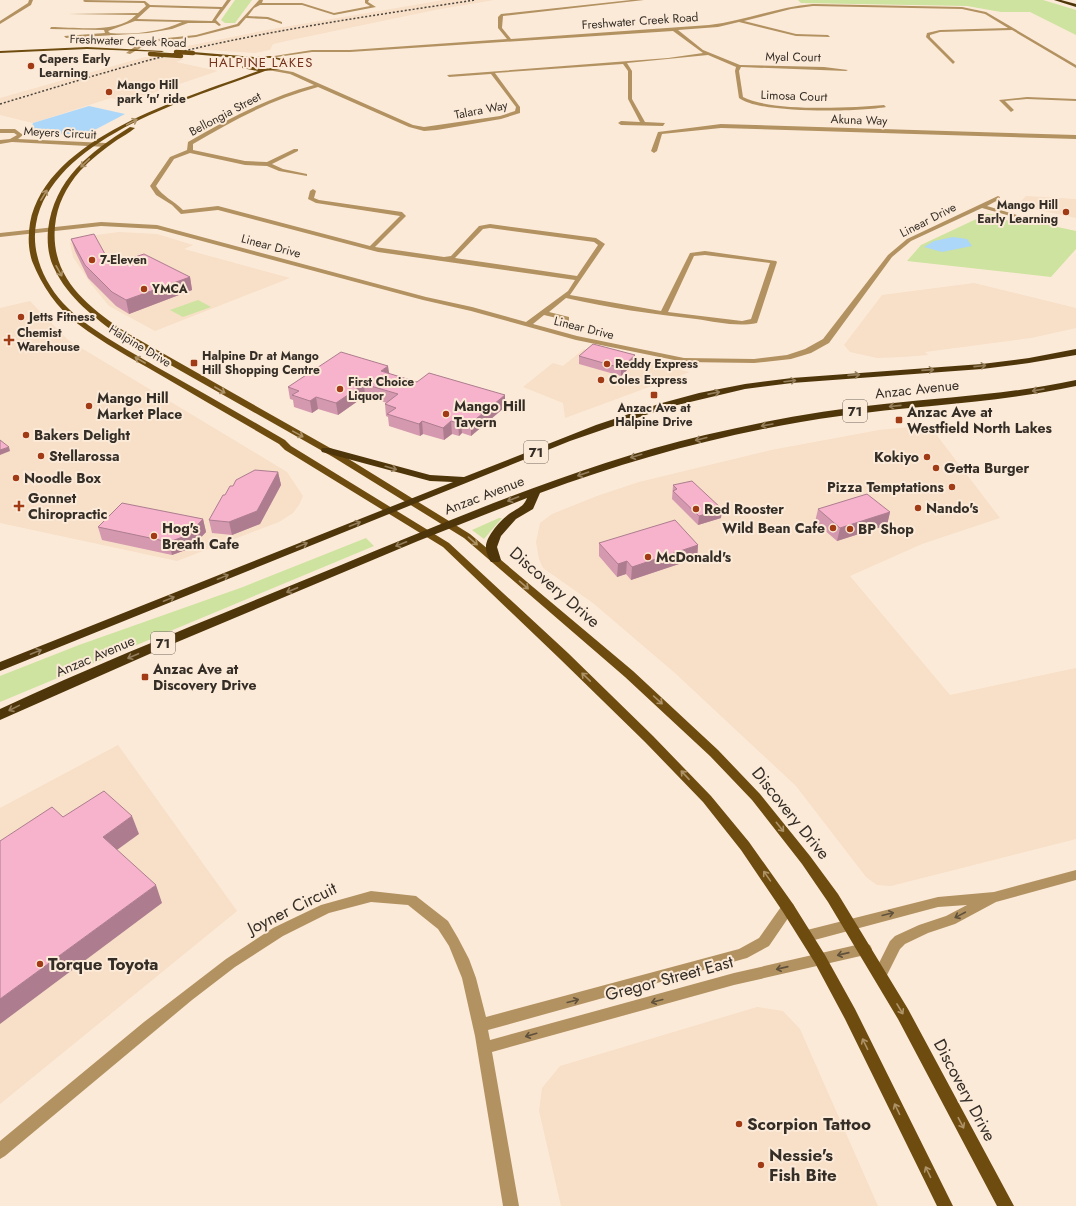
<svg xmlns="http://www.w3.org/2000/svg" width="1076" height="1206" font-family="Jost,sans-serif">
	<rect width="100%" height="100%" fill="#fcead8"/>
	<!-- built -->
	<g fill="#f7dfc8">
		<path d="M444,0H494L435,10L291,40L273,44L270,50L255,53L177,48L272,29Z"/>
		<path d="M145,57L185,59L176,62L218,71L126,102L111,98L33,123L0,115V98Z"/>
		<path d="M1026,196L1076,199V218L1025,207L1019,203Z"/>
		<path d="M119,232L157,234L193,245L184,249L290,278L155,331L109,306L91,284L73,257L70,243L73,240L82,237Z"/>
		<path d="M974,283L1076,308V328L1031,338L925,352L928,355L903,357L877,358L850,352L844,345L882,295Z"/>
		<path d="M30,301L68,340L287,472L303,496L299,505L293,513L279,522L177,561L0,523V308Z"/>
		<path d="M584,349L690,372L565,418L563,403L523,387L553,363L563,366Z"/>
		<path d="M929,425L1000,518L922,544L850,576L950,695L1076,668V839L891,886L877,885L866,877L796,786L676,674L593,603L543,568L539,559L536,542L540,523L552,514L597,496L639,482L771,450L879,430Z"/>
		<path d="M118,745L237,911L0,1104V808Z"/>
		<path d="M757,1007L783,1011L800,1029L878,1206H561L539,1111L542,1088L560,1066Z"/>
	</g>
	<!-- green -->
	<g fill="#cde39f">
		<path d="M235,0H252L235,23H225L221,20Z"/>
		<path d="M798,0H1043L1076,10V35L1030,12H1001L967,6L801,3Z"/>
		<path d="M987,214L997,215L1006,220L1016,222L1030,221L1076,231V249L1051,277L907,261L921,245Z"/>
		<path d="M198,300L211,307L183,317L170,310Z"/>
		<path d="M499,518H502L484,539L472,530Z"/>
		<path d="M366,538L374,546L0,702V676L79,645L243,587Z"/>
	</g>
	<!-- water -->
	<g fill="#add7f9">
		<path d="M89,106L125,114L85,135L47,133L31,128L33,123Z"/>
		<path d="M953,237L967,239L972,246L942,252L924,247L934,241Z"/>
	</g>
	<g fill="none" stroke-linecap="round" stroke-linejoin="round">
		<!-- minor -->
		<g fill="#b39262" fill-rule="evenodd">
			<path d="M29,0H33L31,5L0,24V21L28,3Z"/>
			<path d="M84,0L145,1L150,5L222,7L227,0H231L216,20L221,25L219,26L215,23H188L172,29L148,33L66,38L64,36L105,33L104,30L50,29L51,27C75,27 118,34 136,15L68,14L138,13L146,6L144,3L85,2L83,1ZM150,7L220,9L212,21L137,19ZM135,21L182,22C161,32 132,35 110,33L108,31Z"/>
			<path d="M259,0H263L262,3H302L334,13L370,6L365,3V0H369L368,2L376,7L334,15L302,5H260L254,8L248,16L268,17L282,22V24L267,19L246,18L239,26L196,37L151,42L130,54L126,53L140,43L148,40L196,35L237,24Z"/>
			<path d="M631,0H644L503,16L502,28L511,39L709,25C744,21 777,7 813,4L962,7L986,12L1076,65V68L1012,30L940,32L930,35V37L955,62L953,64L926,37L927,33L940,30L1008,28L985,14L962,9L813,6L791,9L744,21L796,34L828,35L830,37L796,36L739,22L718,27L678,30L703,50L740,65L824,67L848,70L846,71L741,67L739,71L743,97C772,112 850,108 884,105L886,107C859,112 759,114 739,98L735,71L736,67L708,55L627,63L632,71V99L645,122L665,123L663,126L621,125L618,123L621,121L640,122L628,99V71L623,64L495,73L520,107V113L501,119L437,130L424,131L409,127L318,87C273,99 233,120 193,144V150L245,161L267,162L294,149H298V151L272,164L283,169L307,174V176L279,171L267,166L245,165L190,153L174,159L156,186C162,196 174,201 183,210L218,206L370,246L400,216L316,203L308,199L310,191L313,189L316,191L314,198L319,200L402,212L406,216L375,247L444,257L451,256L479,226L490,224L596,238L605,244L570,295L661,311L690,253L705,251L776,261L777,262L757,323C737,327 716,322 696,319C652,314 609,308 566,298L549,312L569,317V321L544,315L533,324L577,336L684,358L754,359L787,355L805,349L823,339L888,255L907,239L998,196L1000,197V199L987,206L1017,215L1014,217L982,208L911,241L892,257L829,343L811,353L791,359L754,363L684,362L576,340L471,311L423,300L157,229L101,226L0,237V233L101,222L157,225L426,297L472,307L526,322L568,291L575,280L378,252L218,210L181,214L172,205L156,195L150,186L170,157L187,150L188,142C228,119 269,97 314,85L290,74L268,70L270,68L293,72L413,125L424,127L500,116L515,111L516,107L491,74L449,77L447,75L668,58L703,53L673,31L350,52H312L270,58L268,57L312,50H350L507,39L498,28V17L501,14ZM490,228L594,242L598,245L577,276L455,258L483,229ZM705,255L770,263L751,319L742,321L668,312L694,256Z"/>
			<path d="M1027,97L1076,99V101L1027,99L1005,101L1014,110L1011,112L999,100Z"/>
			<path d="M721,124L1076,135V139L721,128L662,134L657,151L654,153L651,151L658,132Z"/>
			<path d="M0,129H15L23,135L18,139L106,143L109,145L106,147L12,142L0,144V140L10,139L17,135L14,133H0Z"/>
			<path d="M1076,870V880L996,902L955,924L928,933L905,944L900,949L885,979L880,981L875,979L873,975L890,941L895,936L919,925L946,916L967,905L938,907L807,942L802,940L800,936L802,932L807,930L938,897L994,892Z"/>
			<path d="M371,891L416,896L448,921L458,938L469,959L476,978L486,1017L739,949L759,938L783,904L788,902L793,904L795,908L769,946L747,958L488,1030L490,1040L734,973L865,943L870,945L872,949L870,953L865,955L734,985L492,1052L519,1206H503L475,1036L462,978L449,946L438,929L408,905L371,902L329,913L283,936L235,967L192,1000L5,1156L0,1159V1141L144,1022L226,959L273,928L321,905Z"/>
		</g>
		<!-- major -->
		<g fill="#6e4c0f" fill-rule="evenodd">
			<path d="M87,47L164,51L162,52L87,49L0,53V51Z"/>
			<path d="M193,52L254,57L270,56L283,59L288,62L280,69L265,71C193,98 52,137 36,224C31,253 44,282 63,303C87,329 125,348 155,366C198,390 242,415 285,440L291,446L449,543L568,653L653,736L711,796L749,842L793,904L825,955L855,1009L953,1206H937L845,1019L815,963L783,912L741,850L703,802L645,742L560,659L443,547L285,450L279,444C238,420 198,397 157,373C131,358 103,343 78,324C57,308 42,286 32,261C28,248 28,236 30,223C47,136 186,98 258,71L242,68V66C256,66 272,74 283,62C270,54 255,59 242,64L240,62L247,59L191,54Z"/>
			<path d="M130,127L135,128C129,133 123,136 117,140C104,149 91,159 80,171C66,187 57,205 55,226C50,278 88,307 127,333L339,453L470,534L633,671L718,750L760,794L810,856L838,894L908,1009L1014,1206H997L898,1019L828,902L802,864L752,800L710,756L625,677L464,538L333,457L121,337C95,318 68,298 54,268C48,256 47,242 48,230C54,179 90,152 130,127Z"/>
		</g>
		<!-- highway -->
		<g fill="#4f360a" fill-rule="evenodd">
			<path d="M1054,0H1061L1076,4V7Z"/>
			<path d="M1076,349V355L1029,363L982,369L792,383L745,389L669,407L570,441L0,671V662L453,482L430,481L322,452L321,450L322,448H330L430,475L464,477L596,425L662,403L699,393L745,384L792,378L982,364L1029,358Z"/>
			<path d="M1076,380V386C998,403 919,405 840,416C737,430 637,457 540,493L533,509L516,519L501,536L497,547L501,560L499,562H491C489,559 486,552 486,548C485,537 501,520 509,514C517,508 523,508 527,498L418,541L163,648L0,720V709C112,657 227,612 341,565C460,516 579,465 705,435C764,421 824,410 884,404C949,397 1012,394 1076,380Z"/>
		</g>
		<!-- rail -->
		<path stroke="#4b443b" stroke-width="1.5" stroke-dasharray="2 2" stroke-linecap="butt" d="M0,104C67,84 133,63 201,47C291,27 383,14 475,0"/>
		<!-- major-bridge -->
		<g stroke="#6e4c0f" stroke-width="4.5">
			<path d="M176,52L193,53"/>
			<path d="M150,54L181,56"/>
		</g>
	</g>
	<!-- wall -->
	<g fill="#d499af">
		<path d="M71,239L111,265L190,277L192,290L129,314L116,306L88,278L75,251Z"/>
		<path d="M579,356L634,363L621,376L579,364Z"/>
		<path d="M389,374L417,382L505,395V407L471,436L462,433L459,436L452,434L444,440L423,434L420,436L389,426L388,417L386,416L385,404L387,403L365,396L338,415L318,409L312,413L294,407L293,400L290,399L288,387Z"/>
		<path d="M278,472L281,485L260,524L232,535L212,533L209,520L225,495L233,486Z"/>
		<path d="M673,485L721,518L698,525L672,499Z"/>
		<path d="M818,509L890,512L887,525L837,541L815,522Z"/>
		<path d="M203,519L206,532L191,548L172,555L102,540L98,527Z"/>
		<path d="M599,543L698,545L697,558L631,580L626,574L617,577L599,556Z"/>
	</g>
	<!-- shaded-wall -->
	<g fill="#ad7d8f">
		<path d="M190,277L192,290L129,314L126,300Z"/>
		<path d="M635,355L634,363L621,376V368Z"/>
		<path d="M388,366L390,378L381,371Z"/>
		<path d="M364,384L365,396L338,415L336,403Z"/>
		<path d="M505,395V407L471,436V423Z"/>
		<path d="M316,397L318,409L312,413L310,401Z"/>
		<path d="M422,421L423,434L420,436L419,424Z"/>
		<path d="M451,421L452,434L444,440L443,428Z"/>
		<path d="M461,421L462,433L459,436L458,423Z"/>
		<path d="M9,447L10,451L0,455V450Z"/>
		<path d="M278,472L281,485L260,524L232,535L229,522Z"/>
		<path d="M722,509L721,518L698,525L699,516Z"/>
		<path d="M890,512L887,525L837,541L840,528Z"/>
		<path d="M203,519L206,532L191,548L172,555L169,542Z"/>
		<path d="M698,545L697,558L631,580L632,567Z"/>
		<path d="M627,561L626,574L617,577L618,564Z"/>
		<path d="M132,816L139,834L110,855L103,837Z"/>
		<path d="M156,885L162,903L0,1024V999Z"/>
	</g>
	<!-- building -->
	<g fill="#f7b2cc" stroke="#ad7d8f">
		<path d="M94,234L111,265L144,254L190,277L126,300L112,292L85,265L71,239Z"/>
		<path d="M593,344L635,355L621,368L579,356Z"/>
		<path d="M341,352L388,366L381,371L417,382L429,373L505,395L471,423L461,421L458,423L451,421L443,428L422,421L419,424L387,414L396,408L385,404L398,394L364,384L336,403L316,397L310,401L292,395L299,391L288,387Z"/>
		<path d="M0,440L9,447L0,450Z"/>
		<path d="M255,470L278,472L257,511L229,522L209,520L223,495H225L230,486H233L236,480Z"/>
		<path d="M692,481L722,509L699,516L673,491L677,489L673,485Z"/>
		<path d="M867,494L890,512L840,528L818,509Z"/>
		<path d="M122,503L203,519L188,535L169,542L98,527Z"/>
		<path d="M675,520L698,545L632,567L627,561L618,564L599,543Z"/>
		<path d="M104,791L132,816L103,837L156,885L0,999V841L52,807L63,817Z"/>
	</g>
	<!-- one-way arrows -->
	<defs><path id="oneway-shaft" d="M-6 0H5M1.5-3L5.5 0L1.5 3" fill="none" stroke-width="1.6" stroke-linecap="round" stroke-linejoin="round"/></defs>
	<g stroke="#ae9369">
		<use href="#oneway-shaft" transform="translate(132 122) rotate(-28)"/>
		<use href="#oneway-shaft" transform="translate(85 163) rotate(136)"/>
		<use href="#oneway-shaft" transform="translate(44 195) rotate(-58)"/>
		<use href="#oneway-shaft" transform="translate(59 271) rotate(61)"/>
		<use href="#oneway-shaft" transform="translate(140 360) rotate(-150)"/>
		<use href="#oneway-shaft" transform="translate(220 390) rotate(30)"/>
		<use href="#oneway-shaft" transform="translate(298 434) rotate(29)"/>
		<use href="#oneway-shaft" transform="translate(473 541) rotate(41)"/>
		<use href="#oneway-shaft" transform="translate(524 585) rotate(41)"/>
		<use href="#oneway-shaft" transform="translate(586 677) rotate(-136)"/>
		<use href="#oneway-shaft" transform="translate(658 700) rotate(42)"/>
		<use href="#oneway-shaft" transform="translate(685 775) rotate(-133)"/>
		<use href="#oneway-shaft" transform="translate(780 827) rotate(51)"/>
		<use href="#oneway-shaft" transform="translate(767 876) rotate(-125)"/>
		<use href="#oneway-shaft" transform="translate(900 1009) rotate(59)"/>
		<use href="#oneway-shaft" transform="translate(865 1044) rotate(-116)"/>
		<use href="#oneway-shaft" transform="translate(897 1109) rotate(-116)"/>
		<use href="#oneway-shaft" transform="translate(961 1123) rotate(62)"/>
		<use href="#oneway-shaft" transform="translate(928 1172) rotate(-116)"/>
	</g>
	<g stroke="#947e5c">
		<use href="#oneway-shaft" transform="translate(980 366) rotate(-6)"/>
		<use href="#oneway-shaft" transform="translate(928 370) rotate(-4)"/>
		<use href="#oneway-shaft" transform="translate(854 375) rotate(-4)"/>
		<use href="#oneway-shaft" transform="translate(790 381) rotate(-7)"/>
		<use href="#oneway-shaft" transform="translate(1038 390) rotate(170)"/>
		<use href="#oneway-shaft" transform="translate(714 393) rotate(-11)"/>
		<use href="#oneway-shaft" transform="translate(895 406) rotate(174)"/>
		<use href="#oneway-shaft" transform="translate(767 425) rotate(170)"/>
		<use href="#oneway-shaft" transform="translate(701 439) rotate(166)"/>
		<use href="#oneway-shaft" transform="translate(636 456) rotate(163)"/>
		<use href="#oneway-shaft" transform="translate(391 468) rotate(16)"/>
		<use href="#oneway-shaft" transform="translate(583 474) rotate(161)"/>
		<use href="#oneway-shaft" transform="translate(513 499) rotate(159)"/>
		<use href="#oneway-shaft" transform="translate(355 524) rotate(-21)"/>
		<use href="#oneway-shaft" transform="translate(401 544) rotate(158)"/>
		<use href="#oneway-shaft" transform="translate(302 545) rotate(-22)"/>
		<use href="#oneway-shaft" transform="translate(223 577) rotate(-22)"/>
		<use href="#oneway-shaft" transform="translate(292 590) rotate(157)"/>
		<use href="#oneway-shaft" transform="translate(169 599) rotate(-22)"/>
		<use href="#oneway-shaft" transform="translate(36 652) rotate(-22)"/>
		<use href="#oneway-shaft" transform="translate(133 656) rotate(157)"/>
		<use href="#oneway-shaft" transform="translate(14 708) rotate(154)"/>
	</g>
	<g stroke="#60513c">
		<use href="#oneway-shaft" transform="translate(888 914) rotate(-14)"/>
		<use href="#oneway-shaft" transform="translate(960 915) rotate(152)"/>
		<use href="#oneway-shaft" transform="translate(843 954) rotate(167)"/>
		<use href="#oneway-shaft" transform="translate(782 968) rotate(167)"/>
		<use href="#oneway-shaft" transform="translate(573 1001) rotate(-15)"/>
		<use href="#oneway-shaft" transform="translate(657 1001) rotate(165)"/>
		<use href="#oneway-shaft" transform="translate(531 1035) rotate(164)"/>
	</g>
	<!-- markers -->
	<g fill="#a13b15" stroke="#fcead8" stroke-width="1.5">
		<circle cx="31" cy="66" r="4"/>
		<circle cx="109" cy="92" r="4"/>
		<circle cx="1066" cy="212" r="4"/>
		<circle cx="92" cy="260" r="4"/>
		<circle cx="144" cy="289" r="4"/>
		<circle cx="21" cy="317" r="4"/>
		<path d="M7 334h4v4h4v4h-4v4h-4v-4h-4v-4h4z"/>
		<rect x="190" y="359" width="8" height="8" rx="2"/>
		<circle cx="607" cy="364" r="4"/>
		<circle cx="601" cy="380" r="4"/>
		<circle cx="340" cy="389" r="4"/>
		<rect x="650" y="391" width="8" height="8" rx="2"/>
		<circle cx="89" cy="406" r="4"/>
		<circle cx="446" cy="414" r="4"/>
		<rect x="895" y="416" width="8" height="8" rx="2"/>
		<circle cx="26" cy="435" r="4"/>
		<circle cx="41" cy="456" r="4"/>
		<circle cx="927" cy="457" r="4"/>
		<circle cx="936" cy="468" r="4"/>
		<circle cx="16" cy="478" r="4"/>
		<circle cx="952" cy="487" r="4"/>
		<path d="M17 500h4v4h4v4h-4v4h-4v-4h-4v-4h4z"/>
		<circle cx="918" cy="508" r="4"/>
		<circle cx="696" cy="509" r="4"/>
		<circle cx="833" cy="528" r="4"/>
		<circle cx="850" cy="529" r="4"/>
		<circle cx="154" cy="536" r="4"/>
		<circle cx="648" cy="557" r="4"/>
		<rect x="141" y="673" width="8" height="8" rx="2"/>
		<circle cx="40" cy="964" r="4"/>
		<circle cx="739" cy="1124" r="4"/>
		<circle cx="761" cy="1165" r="4"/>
	</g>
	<g text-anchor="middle" stroke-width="4" stroke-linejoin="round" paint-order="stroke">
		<!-- far-street labels -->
		<g font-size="12" fill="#342e27" stroke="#fcead8">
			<text transform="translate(640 21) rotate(-4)" y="4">Freshwater Creek Road</text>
			<text transform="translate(128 41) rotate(2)" y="4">Freshwater Creek Road</text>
			<text transform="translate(793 57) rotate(1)" y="4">Myal Court</text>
			<text transform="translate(794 96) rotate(2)" y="4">Limosa Court</text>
			<text transform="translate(481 110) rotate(-11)" y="4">Talara Way</text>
			<text transform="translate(225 114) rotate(-28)" y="4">Bellongia Street</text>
			<text transform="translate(859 120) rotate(2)" y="4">Akuna Way</text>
			<text transform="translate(60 133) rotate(3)" y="4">Meyers Circuit</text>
			<text transform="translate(928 220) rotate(-27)" y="4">Linear Drive</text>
			<text transform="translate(271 246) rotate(15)" y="4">Linear Drive</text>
			<text transform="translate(584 328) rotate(14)" y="4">Linear Drive</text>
			<text transform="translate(140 346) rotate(31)" y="4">Halpine Drive</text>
		</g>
		<!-- far-poi labels -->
		<g font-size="12" font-weight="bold" fill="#342e27" stroke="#fcead8" text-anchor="start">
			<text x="39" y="63">Capers Early<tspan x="39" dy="14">Learning</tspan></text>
			<text x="117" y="89">Mango Hill<tspan x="117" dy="14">park 'n' ride</tspan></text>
			<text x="1058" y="209" text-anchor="end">Mango Hill<tspan x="1058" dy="14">Early Learning</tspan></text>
			<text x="100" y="264">7-Eleven</text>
			<text x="152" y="293">YMCA</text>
			<text x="29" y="321">Jetts Fitness</text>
			<text x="17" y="337">Chemist<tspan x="17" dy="14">Warehouse</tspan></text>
			<text x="202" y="360">Halpine Dr at Mango<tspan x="202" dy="14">Hill Shopping Centre</tspan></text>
			<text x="615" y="368">Reddy Express</text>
			<text x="609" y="384">Coles Express</text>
			<text x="348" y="386">First Choice<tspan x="348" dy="14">Liquor</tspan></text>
			<text x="654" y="412" text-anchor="middle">Anzac Ave at<tspan x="654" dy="14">Halpine Drive</tspan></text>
		</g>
		<!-- far-neighbourhood labels -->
		<g font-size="13" letter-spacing="1" fill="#75321c" stroke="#fcead8">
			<text x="261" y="67">HALPINE LAKES</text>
		</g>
		<!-- shield labels -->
		<g fill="#fcead8" stroke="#70665c" stroke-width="1">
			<rect x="843" y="400" width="24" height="22" rx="3"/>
			<rect x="524" y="441" width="24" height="22" rx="3"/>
			<rect x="151" y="632" width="24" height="22" rx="3"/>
		</g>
		<g font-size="13" font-weight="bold" fill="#342e27">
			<text x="855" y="416">71</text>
			<text x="536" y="457">71</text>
			<text x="163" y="648">71</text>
		</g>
		<!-- street labels -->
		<g font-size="14" fill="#342e27" stroke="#fcead8">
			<text transform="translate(917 389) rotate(-6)" y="5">Anzac Avenue</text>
			<text transform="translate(484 495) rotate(-21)" y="5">Anzac Avenue</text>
			<text transform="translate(95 656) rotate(-23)" y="5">Anzac Avenue</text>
		</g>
		<!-- poi labels -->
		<g font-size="14" font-weight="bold" fill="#342e27" stroke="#fcead8" text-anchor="start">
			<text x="97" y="403">Mango Hill<tspan x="97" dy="16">Market Place</tspan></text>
			<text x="454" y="411">Mango Hill<tspan x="454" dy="16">Tavern</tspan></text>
			<text x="907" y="417">Anzac Ave at<tspan x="907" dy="16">Westfield North Lakes</tspan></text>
			<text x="34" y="440">Bakers Delight</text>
			<text x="49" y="461">Stellarossa</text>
			<text x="919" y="462" text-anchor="end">Kokiyo</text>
			<text x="944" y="473">Getta Burger</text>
			<text x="24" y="483">Noodle Box</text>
			<text x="944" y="492" text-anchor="end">Pizza Temptations</text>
			<text x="28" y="503">Gonnet<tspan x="28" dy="16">Chiropractic</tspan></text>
			<text x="926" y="513">Nando's</text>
			<text x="704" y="514">Red Rooster</text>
			<text x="162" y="533">Hog's<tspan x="162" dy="16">Breath Cafe</tspan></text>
			<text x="825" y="533" text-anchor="end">Wild Bean Cafe</text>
			<text x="858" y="534">BP Shop</text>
			<text x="656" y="562">McDonald's</text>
			<text x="153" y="674">Anzac Ave at<tspan x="153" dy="16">Discovery Drive</tspan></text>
		</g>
		<!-- near-street labels -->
		<g font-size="17" fill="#342e27" stroke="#fcead8">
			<text transform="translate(555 587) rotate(41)" y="6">Discovery Drive</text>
			<text transform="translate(791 813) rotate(51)" y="6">Discovery Drive</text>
			<text transform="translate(292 908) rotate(-26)" y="6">Joyner Circuit</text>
			<text transform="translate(669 978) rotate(-15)" y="6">Gregor Street East</text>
			<text transform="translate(965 1090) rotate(62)" y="6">Discovery Drive</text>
		</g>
		<!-- near-poi labels -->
		<g font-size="17" font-weight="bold" fill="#342e27" stroke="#fcead8" text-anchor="start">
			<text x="48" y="970">Torque Toyota</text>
			<text x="747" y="1130">Scorpion Tattoo</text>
			<text x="769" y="1161">Nessie's<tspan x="769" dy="20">Fish Bite</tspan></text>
		</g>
	</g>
</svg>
